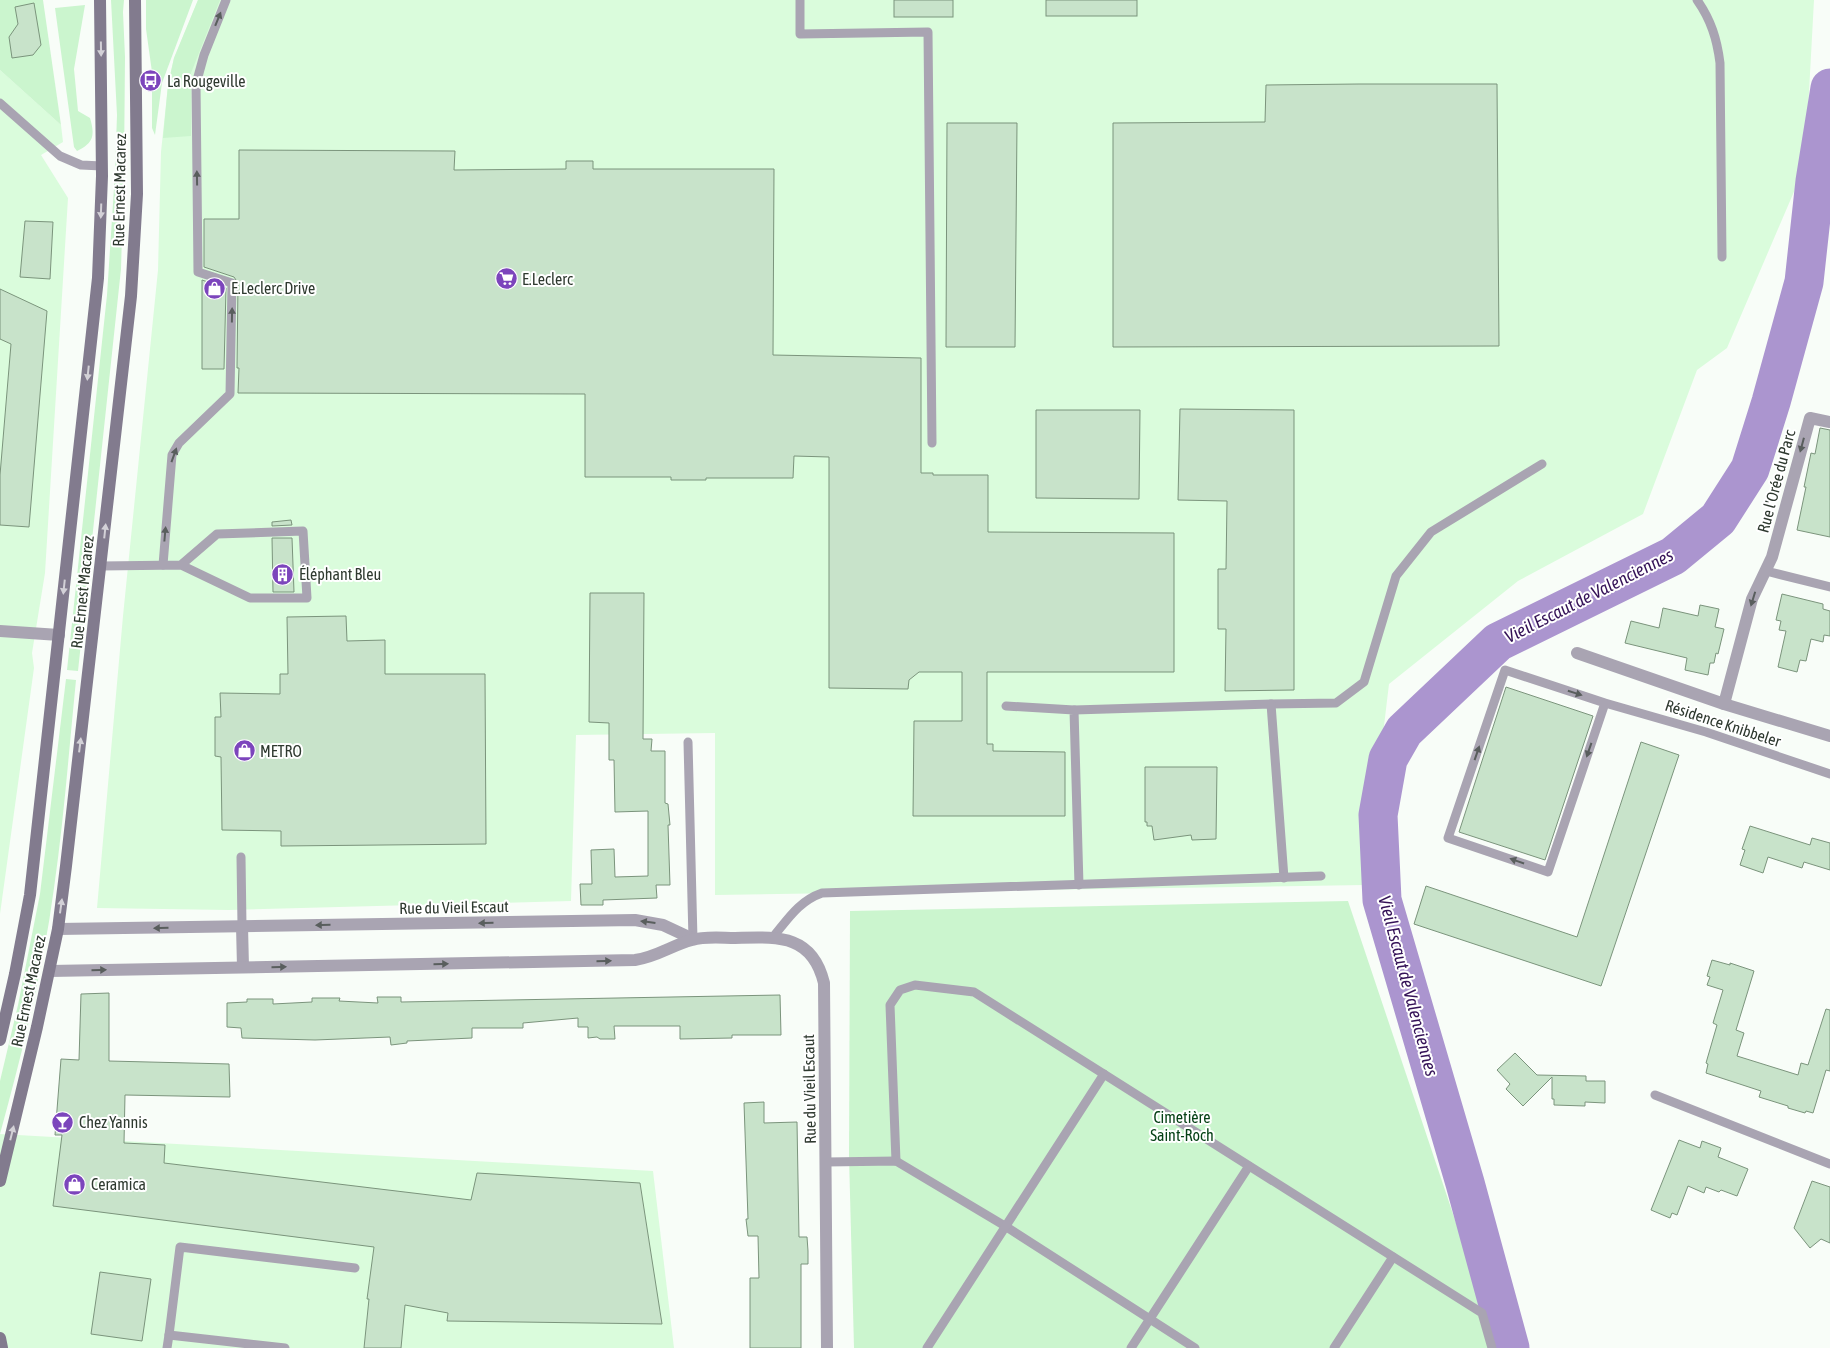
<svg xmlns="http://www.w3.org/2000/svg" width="1830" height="1348" font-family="'Asap Condensed',sans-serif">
	<rect width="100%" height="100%" fill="#f8fdf8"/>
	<!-- built -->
	<g fill="#dafcdc">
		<path d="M198,0H1814L1805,166L1727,348L1697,370L1643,514L1518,581L1389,684L1365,885L715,895V733L576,735L571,901L229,910L97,908L123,616L158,270L161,152L168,85L174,58Z"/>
		<path d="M0,70L61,125L63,142L41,155L68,198L45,573L32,653L34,668L0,914Z"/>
		<path d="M0,1134L653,1171L674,1348H0Z"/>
	</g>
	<!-- green -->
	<g fill="#cbf5ce">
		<path d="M0,0H43L61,125L0,70Z"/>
		<path d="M111,0H124L123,12L125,57L124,168L121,269L78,671L67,670L107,295L115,173L117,115Z"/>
		<path d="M146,0H193L162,83L155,135L152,128V72L146,29Z"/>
		<path d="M198,0H220L191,73V136L163,138L168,85L174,58Z"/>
		<path d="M85,5L74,69L78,111L90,118C95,135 94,143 77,151L74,147L55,8Z"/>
		<path d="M66,679L76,680C69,749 64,819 54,888C43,971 22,1053 0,1134V1081L18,1005L40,894Z"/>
		<path d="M1348,901L1498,1348H854L849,1156L850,911Z"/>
	</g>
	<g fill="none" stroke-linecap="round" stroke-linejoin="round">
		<!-- river -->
		<path stroke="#ab95cf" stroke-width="39" d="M1510,1348L1465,1183L1382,900L1378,815L1388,759L1404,731L1498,642L1673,556L1718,519L1750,469L1771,402L1804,282L1815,181L1830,88"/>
	</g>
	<!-- building -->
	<g fill="#c8e3ca" stroke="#7b947c">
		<rect x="894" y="0" width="59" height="17"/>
		<rect x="1046" y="0" width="91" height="16"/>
		<path d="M34,3L41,45L33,55L12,58L9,37L18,24L15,7Z"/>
		<path d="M1359,84H1497L1499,346L1113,347V123L1265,122L1266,85Z"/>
		<path d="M947,123H1017L1015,347H946Z"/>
		<path d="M239,150L455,151L454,170L566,169V161H593V169H774L773,355L921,358V473H933V475H988V532L1174,533V672H987V744H993V751L1065,752V816H913L914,721H962V672H919L909,680L908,689L829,688V457L794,456L793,478H706V480H671V477H585V394L238,393L239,368H237L238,283L234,277L204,267V219H239Z"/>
		<path d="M25,221L53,222L50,279L20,277Z"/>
		<path d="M202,280L226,288L224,369H202Z"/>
		<path d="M0,289L47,311L29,527L0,525V475L11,344L0,339Z"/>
		<path d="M1180,409L1294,410V690L1225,691L1226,629H1218V569H1226L1227,501L1178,500Z"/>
		<path d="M1036,410H1140L1139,499L1036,498Z"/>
		<path d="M1820,428L1830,430V537L1797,530L1806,487H1804L1811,453L1815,454Z"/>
		<path d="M291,520L292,525L272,526V522Z"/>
		<path d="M272,538H292L294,592H273Z"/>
		<path d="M590,593H644L643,739H652L651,751H665V803L668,804L670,825H668L670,885H656L657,898L603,900V905H581L580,884H592L591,850L614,849L615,877L648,876V811L615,812L614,760H609V723L589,722Z"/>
		<path d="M1782,594L1823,604V609L1830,611V636L1824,635L1823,642L1811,639L1806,661L1800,660L1797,672L1778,667L1786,631L1779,630L1781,621L1776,620Z"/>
		<path d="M1700,605L1719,609L1715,627L1724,629L1718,654L1716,653L1714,663H1710L1708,675L1685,670L1687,658L1625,643L1631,621L1659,628L1663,608L1698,616Z"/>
		<path d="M346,616L347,641L385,640V674H485L486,844L281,846V831L222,830L221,757L215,756V717H221L220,693L280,694V674H288L287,617Z"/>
		<path d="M1506,687L1593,716L1545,860L1459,832Z"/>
		<path d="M1641,742L1679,755L1601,986L1414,924L1426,886L1577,937Z"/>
		<path d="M1145,767H1217L1216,839L1192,840L1191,835L1154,840L1152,826H1147V822H1145Z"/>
		<path d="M1750,826L1810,845L1812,838L1830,843V870L1804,862L1802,868L1768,857L1763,873L1740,865L1745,850L1742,849Z"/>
		<path d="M1712,960L1730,965V963L1754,971L1736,1030L1744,1033L1737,1056L1798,1075L1801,1063L1808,1065L1826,1009L1830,1010V1071L1826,1070L1813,1113L1806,1111L1805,1113L1788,1108V1106L1759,1097L1761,1091L1706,1073L1708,1064L1706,1063L1717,1025L1713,1023L1723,990L1707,985L1710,977L1707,976Z"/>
		<path d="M109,993V1061L229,1064L230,1097L125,1095L124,1143L165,1145L164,1163L471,1200L477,1173L640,1183L662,1324L447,1321L448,1313L405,1305L401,1348H364L369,1299H367L374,1247L53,1206L62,1135H55L61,1059L79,1060L81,994Z"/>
		<path d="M780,995L781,1035H732V1038L680,1039V1026H614L615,1039H600L597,1037L588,1038V1027H578V1018L523,1023V1028H472V1038L407,1041V1043L391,1045L390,1037L315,1040L242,1038L241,1028L227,1027V1003L247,1002V999H273V1004L312,1002V998H340L339,1001L378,1003L377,997H401V1002Z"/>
		<path d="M1515,1053L1537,1075L1586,1076V1081H1605V1103L1585,1102V1106L1554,1105V1099H1552V1077L1523,1106L1506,1089L1510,1084L1497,1070Z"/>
		<path d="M764,1102V1123L797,1122L799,1237H807L808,1251V1264H801V1348H750V1278H759L758,1236H748L746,1219H748L744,1103Z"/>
		<path d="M1679,1140L1700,1148L1702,1141L1721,1148L1718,1157L1748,1169L1737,1196L1721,1190L1719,1192L1706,1187L1704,1193L1688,1186L1677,1215L1672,1213L1670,1218L1651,1210Z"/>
		<path d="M1812,1181L1830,1187V1243L1821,1239L1810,1248L1794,1228Z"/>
		<path d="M100,1272L151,1279L142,1341L91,1334Z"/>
	</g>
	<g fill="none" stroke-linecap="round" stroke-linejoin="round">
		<!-- lane -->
		<g stroke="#a9a4b2" stroke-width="9">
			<path d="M800,0V34L928,32L932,443"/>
			<path d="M1697,0C1711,20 1717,39 1720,63L1722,257"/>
			<path d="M0,103L60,156L81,165L102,166"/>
			<path d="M163,565L172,455L179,443L230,394L232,283L198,272L196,84L204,55L226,0"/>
			<path d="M101,566L181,565L250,598H307L303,531L217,534L181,565"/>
			<path d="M1766,571L1830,587"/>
			<path d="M1605,703L1548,872L1448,838L1505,670L1605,703L1706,732L1830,774"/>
			<path d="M1271,704L1336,703L1364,682L1396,576L1431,532L1542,464"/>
			<path d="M1006,706L1074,710L1079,885"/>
			<path d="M1074,710L1271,704L1284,878"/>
			<path d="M688,742L693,939"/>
			<path d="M241,857L242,926"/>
			<path d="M773,937C788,919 799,901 822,893L1321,876"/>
			<path d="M1655,1095L1830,1164"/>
			<path d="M896,1161L890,1005L900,990L915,985L974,992L1482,1313L1492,1348"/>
			<path d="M826,1162L896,1161L1005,1226L1195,1348"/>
			<path d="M169,1335L180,1247L355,1268"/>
			<path d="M167,1348L169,1335L285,1348"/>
			<path d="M927,1348L1104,1074"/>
			<path d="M1131,1348L1249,1166"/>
			<path d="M1334,1348L1393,1257"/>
		</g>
		<!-- street -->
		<g stroke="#a9a4b2" stroke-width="12">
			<path d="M0,631L59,635"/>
			<path d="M1577,653L1724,704L1830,736"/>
			<path d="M1724,704L1752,599L1772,557L1810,418L1830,422"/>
			<path d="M242,926L243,967"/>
			<path d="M58,929L635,920L663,925L693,939"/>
			<path d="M50,971L635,960C657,957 672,945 692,940C705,936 722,938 735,938C776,937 812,933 824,983L827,1348"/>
		</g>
		<!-- secondary -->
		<g stroke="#827b8e" stroke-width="12">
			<path d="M0,1040L15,974L30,895L98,278L102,176L100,0"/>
			<path d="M0,1181L37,1027L58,929L66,866L131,296L137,194L135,0"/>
			<path d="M0,1338L2,1348"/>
		</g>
	</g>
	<!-- one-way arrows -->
	<defs><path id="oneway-solid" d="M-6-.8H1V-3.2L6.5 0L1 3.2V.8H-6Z" transform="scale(1.25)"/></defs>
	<g fill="#595e5d">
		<use href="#oneway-solid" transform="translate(218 19) rotate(-68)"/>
		<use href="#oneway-solid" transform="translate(197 178) rotate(-91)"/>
		<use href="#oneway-solid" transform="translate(232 315) rotate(-89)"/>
		<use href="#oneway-solid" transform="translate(1802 445) rotate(105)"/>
		<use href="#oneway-solid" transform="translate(174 455) rotate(-70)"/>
		<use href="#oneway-solid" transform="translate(165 534) rotate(-85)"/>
		<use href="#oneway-solid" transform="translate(1753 599) rotate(107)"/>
		<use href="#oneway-solid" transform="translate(1575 693) rotate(18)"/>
		<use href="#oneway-solid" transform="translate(1589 750) rotate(109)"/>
		<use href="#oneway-solid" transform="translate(1477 753) rotate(-71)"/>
		<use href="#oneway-solid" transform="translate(1517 861) rotate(-161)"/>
		<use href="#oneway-solid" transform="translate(648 922) rotate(-173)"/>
		<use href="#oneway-solid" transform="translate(486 923) rotate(179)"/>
		<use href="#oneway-solid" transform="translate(323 925) rotate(179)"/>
		<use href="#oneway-solid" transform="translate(161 928) rotate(179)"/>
		<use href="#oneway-solid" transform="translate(604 961) rotate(-1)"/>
		<use href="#oneway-solid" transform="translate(441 964) rotate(-1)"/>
		<use href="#oneway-solid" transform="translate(279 967) rotate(-1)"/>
		<use href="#oneway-solid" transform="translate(99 970) rotate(-1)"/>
	</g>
	<g fill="#d3d1d7">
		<use href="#oneway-solid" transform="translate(101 49) rotate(89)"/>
		<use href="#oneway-solid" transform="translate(101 211) rotate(92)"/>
		<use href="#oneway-solid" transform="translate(88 373) rotate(96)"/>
		<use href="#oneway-solid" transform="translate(105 531) rotate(-84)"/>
		<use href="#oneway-solid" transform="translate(64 587) rotate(96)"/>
		<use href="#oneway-solid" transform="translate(80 745) rotate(-83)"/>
		<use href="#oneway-solid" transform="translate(61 906) rotate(-82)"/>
		<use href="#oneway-solid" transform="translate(12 1133) rotate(-76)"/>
	</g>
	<!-- icons -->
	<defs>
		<symbol id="bus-disc" viewBox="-11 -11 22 22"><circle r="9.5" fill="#7c45bc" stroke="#fff"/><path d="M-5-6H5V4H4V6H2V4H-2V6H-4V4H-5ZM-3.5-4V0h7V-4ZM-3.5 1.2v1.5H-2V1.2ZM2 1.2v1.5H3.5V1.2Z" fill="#fff"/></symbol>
		<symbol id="supermarket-disc" viewBox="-11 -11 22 22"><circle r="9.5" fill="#7c45bc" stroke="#fff"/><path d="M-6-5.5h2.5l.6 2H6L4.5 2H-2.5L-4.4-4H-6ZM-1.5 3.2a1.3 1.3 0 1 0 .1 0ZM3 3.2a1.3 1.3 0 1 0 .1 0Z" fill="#fff"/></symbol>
		<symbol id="shop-disc" viewBox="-11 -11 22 22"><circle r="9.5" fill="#7c45bc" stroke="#fff"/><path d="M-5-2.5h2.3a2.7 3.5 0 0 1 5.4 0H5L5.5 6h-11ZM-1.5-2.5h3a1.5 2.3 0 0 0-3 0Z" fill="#fff"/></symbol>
		<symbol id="building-disc" viewBox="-11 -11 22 22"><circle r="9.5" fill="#7c45bc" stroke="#fff"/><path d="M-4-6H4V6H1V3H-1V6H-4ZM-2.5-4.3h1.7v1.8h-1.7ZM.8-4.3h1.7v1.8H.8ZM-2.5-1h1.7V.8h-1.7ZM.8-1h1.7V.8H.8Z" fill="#fff"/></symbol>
		<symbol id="bar-disc" viewBox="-11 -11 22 22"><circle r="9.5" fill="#7c45bc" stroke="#fff"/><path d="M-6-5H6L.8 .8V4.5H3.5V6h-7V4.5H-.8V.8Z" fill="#fff"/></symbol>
	</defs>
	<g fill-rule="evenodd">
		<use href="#bus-disc" x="138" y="68" width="25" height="25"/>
		<use href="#supermarket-disc" x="494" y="266" width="25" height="25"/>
		<use href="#shop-disc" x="202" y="276" width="25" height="25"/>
		<use href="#building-disc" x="270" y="562" width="25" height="25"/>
		<use href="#shop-disc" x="232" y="738" width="25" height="25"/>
		<use href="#bar-disc" x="50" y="1110" width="25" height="25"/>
		<use href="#shop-disc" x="62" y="1172" width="25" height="25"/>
	</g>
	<g text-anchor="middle" stroke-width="4" stroke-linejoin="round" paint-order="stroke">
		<!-- poi labels -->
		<g font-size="16" fill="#2e392f" stroke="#fff" text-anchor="start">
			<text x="167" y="87">La Rougeville</text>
			<text x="522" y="285">E.Leclerc</text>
			<text x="231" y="294">E.Leclerc Drive</text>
			<text x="299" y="580">Éléphant Bleu</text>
			<text x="260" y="757">METRO</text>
			<text x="79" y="1128">Chez Yannis</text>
			<text x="91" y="1190">Ceramica</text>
		</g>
		<!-- street labels -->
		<g font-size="16" fill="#2e392f" stroke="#fff">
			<text transform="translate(119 190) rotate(-89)" y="6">Rue Ernest Macarez</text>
			<text transform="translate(1776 481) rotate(-75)" y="6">Rue l'Orée du Parc</text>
			<text transform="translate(82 592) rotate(-84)" y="6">Rue Ernest Macarez</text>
			<text transform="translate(1723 723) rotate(18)" y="6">Résidence Knibbeler</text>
			<text transform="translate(454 907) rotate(-1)" y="6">Rue du Vieil Escaut</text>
			<text transform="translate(28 991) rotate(-78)" y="6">Rue Ernest Macarez</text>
			<text transform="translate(809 1089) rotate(-91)" y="6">Rue du Vieil Escaut</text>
		</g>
		<!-- park labels -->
		<g font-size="16" fill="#054115" stroke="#fff">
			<text x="1182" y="1123">Cimetière<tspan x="1182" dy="18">Saint-Roch</tspan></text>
		</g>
		<!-- water labels -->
		<g font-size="18" font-style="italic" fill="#341257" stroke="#fff">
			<text transform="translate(1589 596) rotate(-27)" y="6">Vieil Escaut de Valenciennes</text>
			<text transform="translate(1408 986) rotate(75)" y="6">Vieil Escaut de Valenciennes</text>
		</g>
	</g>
</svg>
